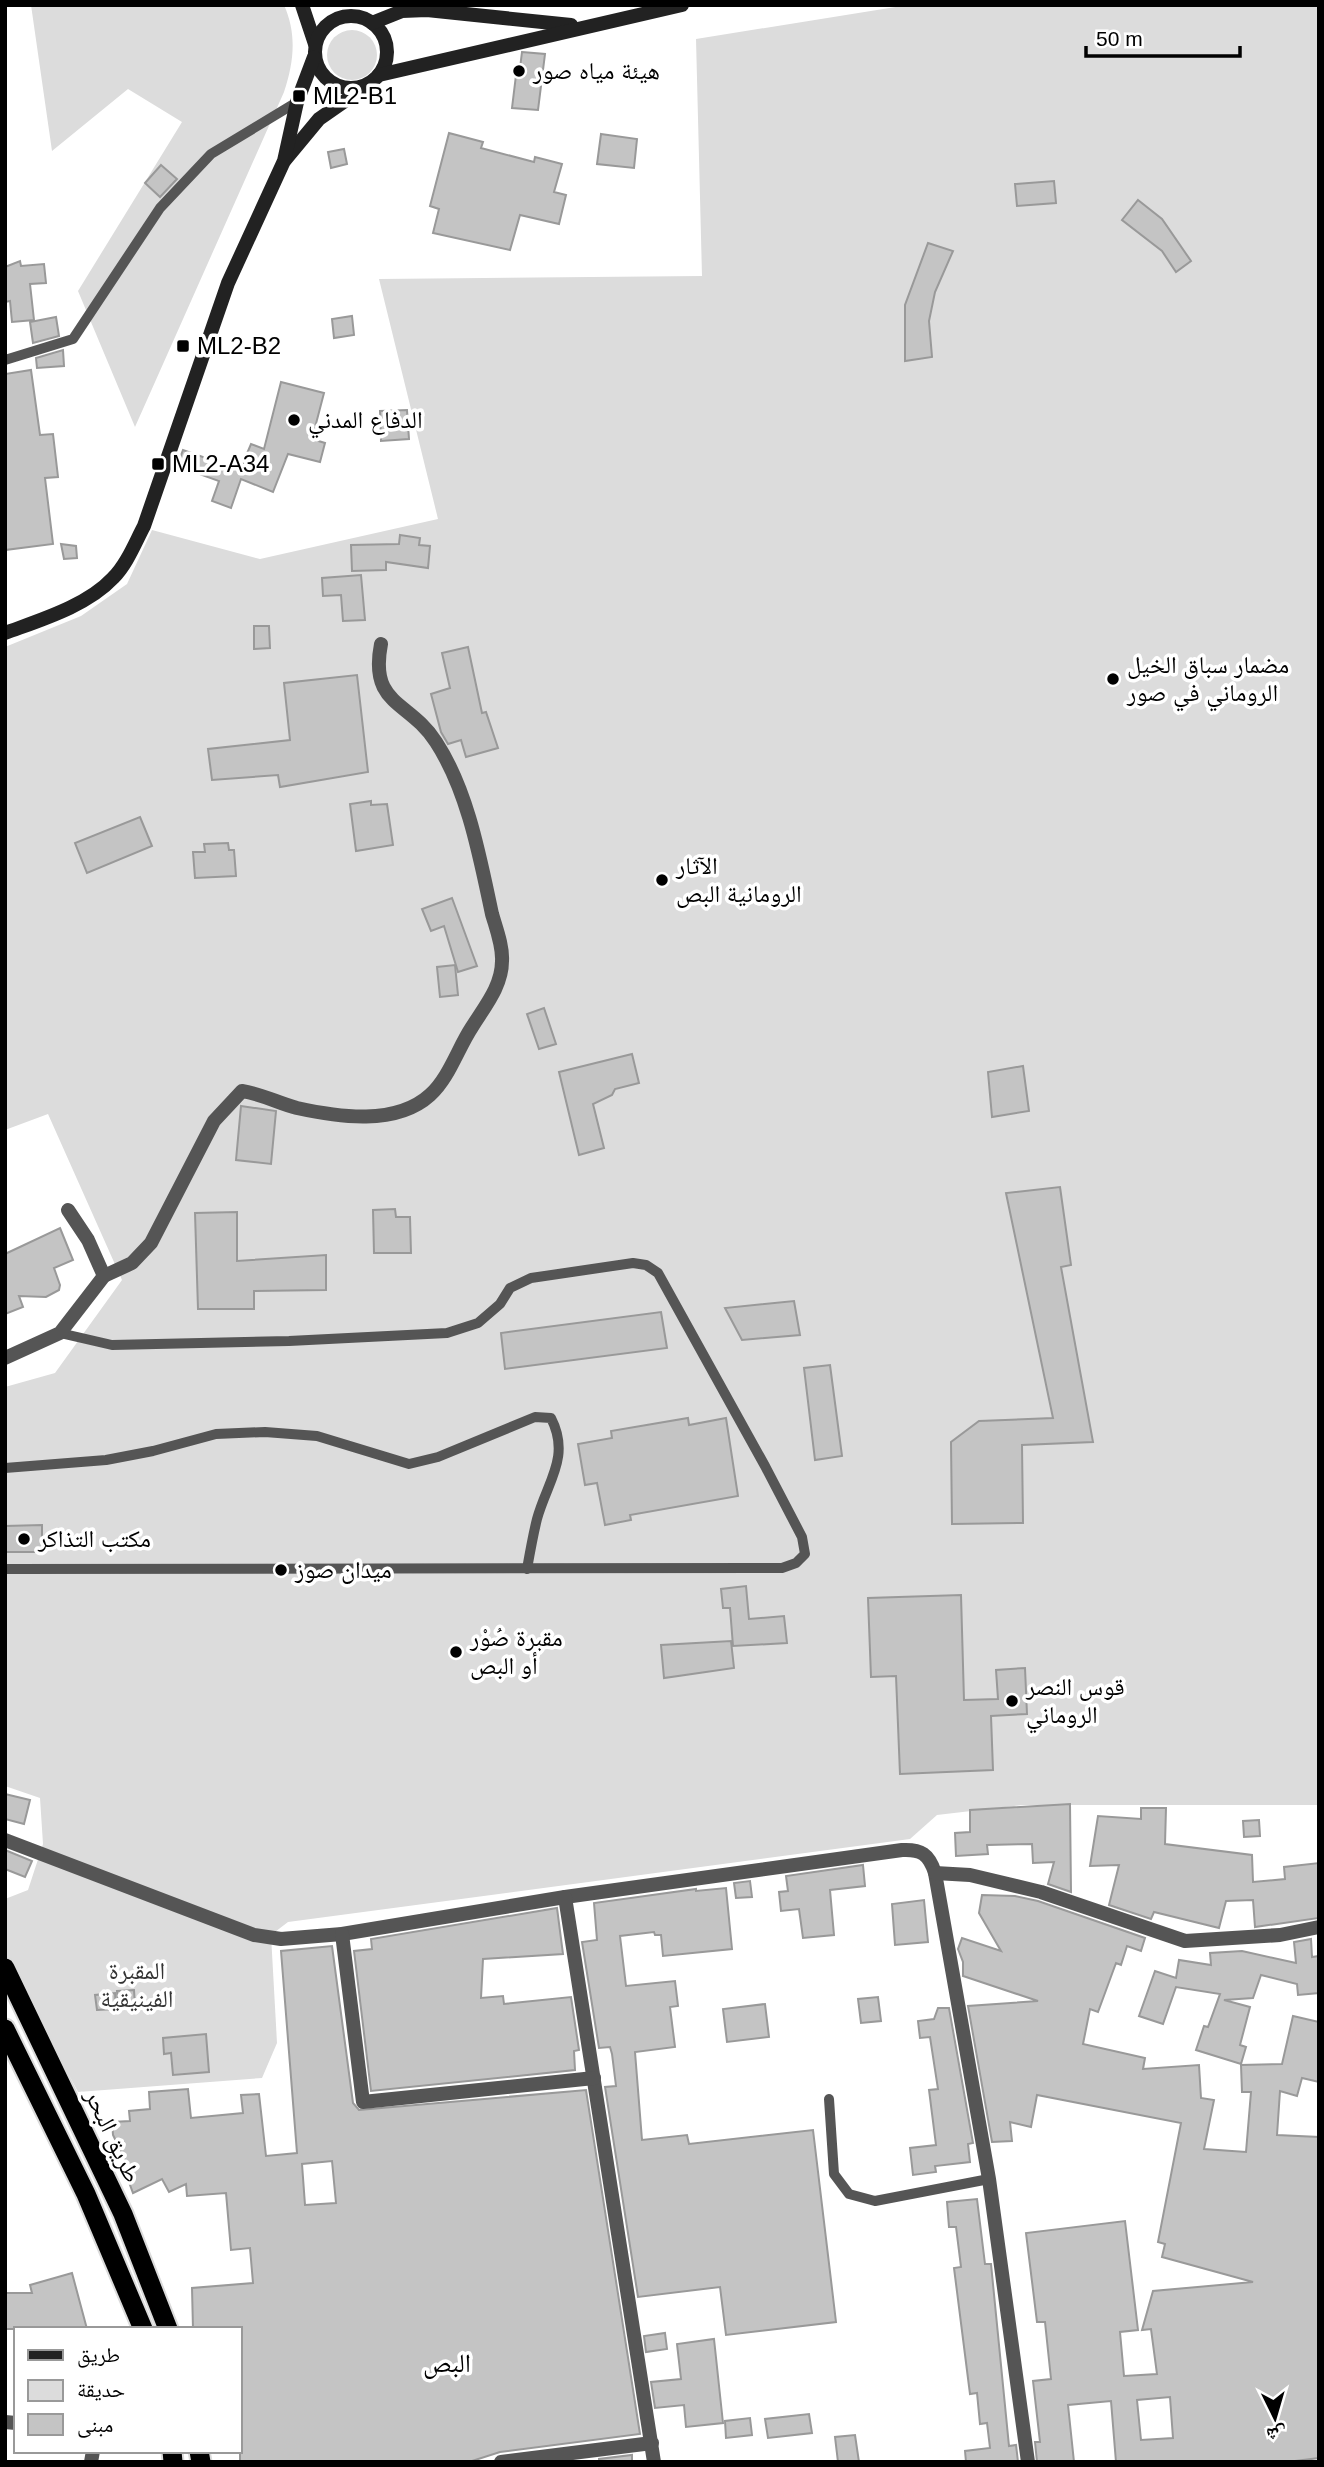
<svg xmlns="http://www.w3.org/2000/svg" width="1324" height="2467" font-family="Helvetica,'Noto Naskh Arabic',sans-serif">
	<rect width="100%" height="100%" fill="#fff"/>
	<!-- green -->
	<g fill="#dcdcdc">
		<path d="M31,5H284C297,34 294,62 284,92L135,427L78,291L182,122L128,89L52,151Z"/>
		<path d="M908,5H1319V1805H1022L937,1815L910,1839L288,1922L271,1935L277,2043L262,2078L78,2092L5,1957V1899L28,1890L43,1844L40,1798L5,1786V1387L55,1373L122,1280L48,1114L5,1130V647L81,616L127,584L152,530L260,559L438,519L379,279L702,276L696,39Z"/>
		<circle cx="352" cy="55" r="25"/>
	</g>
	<!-- building -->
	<g fill="#c4c4c4" stroke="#999" stroke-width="2" fill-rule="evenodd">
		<path d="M522,52L545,54L538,110L512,108L517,67L520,68Z"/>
		<path d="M449,133L483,142L481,148L534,162L535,157L562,164L554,192L566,195L559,224L520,215L510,250L433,233L439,209L430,206Z"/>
		<path d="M601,134L637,139L634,168L597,164Z"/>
		<path d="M344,149L347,164L331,168L328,152Z"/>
		<path d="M161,165L177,179L160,197L145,183Z"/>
		<path d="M1054,181L1056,203L1017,206L1015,184Z"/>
		<path d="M1138,200L1162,219L1191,261L1176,272L1162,251L1122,220Z"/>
		<path d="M928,243L953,251L935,292L929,321L932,357L905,361V305Z"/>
		<path d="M20,261L21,266L44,264L46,283L30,284L34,320L12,322L10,301L5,302V267Z"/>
		<path d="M352,316L354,335L334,338L332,319Z"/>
		<path d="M56,317L59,336L33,343L30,322Z"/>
		<path d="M63,350L64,366L37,368L36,358Z"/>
		<path d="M31,370L40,435L53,434L58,477L45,478L53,544L5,550V374Z"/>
		<path d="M281,382L324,393L312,439L325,443L320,462L288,454L273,492L241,479L231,508L212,501L219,481L177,466L183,450L240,470L251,444L264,449Z"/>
		<path d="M407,410L409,439L381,441L380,411Z"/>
		<path d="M400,535L420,538L419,545L430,546L428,568L386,562V570L352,571L351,545L399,544Z"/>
		<path d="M61,544L76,546L77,558L64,559Z"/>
		<path d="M361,575L365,620L343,621L341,595L323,596L322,578Z"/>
		<path d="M254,626H269L270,648L254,649Z"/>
		<path d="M468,647L482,713L486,712L498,748L466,757L461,740L448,744L441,732L431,694L450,688L442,653Z"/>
		<path d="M357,675L368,772L280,787L278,775L212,780L208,749L290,740L284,683Z"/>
		<path d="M371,801V805L387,804L393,845L356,851L350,804Z"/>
		<path d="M140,817L152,846L87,873L75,843Z"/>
		<path d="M228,843L229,850H234L236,876L195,878L193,852H205L204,844Z"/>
		<path d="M452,898L477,966L458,972L444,926L431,931L422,909Z"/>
		<path d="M455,965L458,995L440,997L437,967Z"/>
		<path d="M544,1008L556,1044L539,1049L527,1014Z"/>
		<path d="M632,1054L639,1083L615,1089L612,1095L593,1104L604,1148L579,1155L559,1072Z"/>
		<path d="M1023,1066L1029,1111L992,1117L988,1072Z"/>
		<path d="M241,1106L276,1111L271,1164L236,1160Z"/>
		<path d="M1060,1187L1071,1265L1061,1267L1093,1442L1022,1445L1023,1523L952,1524L951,1442L979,1421L1053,1418L1006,1193Z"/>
		<path d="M395,1209L396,1217H410L411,1253H374L373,1210Z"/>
		<path d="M237,1212V1261L326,1255V1290L254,1291V1309H198L195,1213Z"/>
		<path d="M60,1228L73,1260L54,1268L60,1285L59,1290L46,1297L19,1296L23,1307L5,1314V1254Z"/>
		<path d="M794,1301L800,1335L742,1340L725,1308Z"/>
		<path d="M661,1312L667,1348L505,1369L501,1333Z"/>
		<path d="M830,1365L842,1456L815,1460L804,1368Z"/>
		<path d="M688,1418L689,1425L726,1418L738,1496L630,1515L631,1520L605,1525L597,1483L585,1485L578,1444L612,1438L611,1431Z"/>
		<path d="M42,1525V1552H5V1526Z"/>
		<path d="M746,1586L749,1619L784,1616L787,1643L733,1646L730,1608H723L721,1589Z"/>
		<path d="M961,1595L964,1700L998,1699L996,1670L1025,1668L1027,1714L991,1716L993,1770L900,1774L896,1676L871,1677L868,1598Z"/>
		<path d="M731,1641L734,1668L664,1678L661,1645Z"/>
		<path d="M5,1794L30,1800L24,1824L5,1819Z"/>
		<path d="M1070,1804L1071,1892L1048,1884L1054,1862L1033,1863L1032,1844L987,1845L988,1854L956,1856L955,1833L970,1832V1810Z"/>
		<path d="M1141,1808H1166L1165,1844L1252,1855L1253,1882L1285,1879L1284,1867L1319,1863V1918L1255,1927L1253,1900L1226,1901L1219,1928L1154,1912L1151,1919L1109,1905L1119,1865L1090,1866L1098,1816L1141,1819Z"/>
		<path d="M1259,1820L1260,1836L1244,1837L1243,1821Z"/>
		<path d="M5,1850L32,1861L25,1877L5,1869Z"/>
		<path d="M863,1865L865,1886L830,1890L834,1935L803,1938L799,1909L781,1911L779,1892L788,1891L786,1876Z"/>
		<path d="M750,1881L752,1897L736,1898L734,1883Z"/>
		<path d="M726,1888L732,1949L663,1956L661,1935H655L654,1932L620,1936L626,1986L675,1981L678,2006L670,2007L675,2047L635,2052L642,2140L687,2135L689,2144L813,2130L836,2322L726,2335L720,2287L638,2297L605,2087L616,2086L612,2054L610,2047L599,2048L582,1942L597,1940L594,1903L696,1889V1891Z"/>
		<path d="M982,1895L1015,1896L1038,1901L1145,1938L1141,1951L1127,1946L1121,1965L1116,1963L1098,2012L1090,2009L1083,2044L1145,2058L1143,2069L1199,2065L1201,2098L1214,2100L1204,2149L1246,2152L1251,2092H1242L1241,2065L1282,2064L1293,2016L1319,2022V2082L1302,2078L1297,2096L1280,2091L1277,2135L1319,2137V2458L1287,2462H1116L1111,2401L1068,2405L1074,2462H1037L1035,2442H1040L1033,2381L1051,2379L1045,2322H1037L1026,2233L1125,2221L1138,2330L1120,2332L1124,2376L1157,2374L1151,2329L1142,2330L1153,2291L1253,2282L1162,2257L1165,2244L1158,2242L1181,2123L1037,2095L1031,2127L1010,2122L1012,2141L992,2142L968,2006L1038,2001L963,1976V1962L958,1949L962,1938L1001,1951L979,1913ZM1170,2397L1173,2438L1141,2440L1137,2400Z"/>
		<path d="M924,1900L928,1942L895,1945L892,1904Z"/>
		<path d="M557,1908L563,1954L483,1959L481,1998L503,1996L504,2004L571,1997L579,2050L574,2051L575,2070L371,2091L354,1951L372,1949L371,1939Z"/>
		<path d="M1311,1939L1312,1957L1319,1956V1993L1298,1995L1297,1984L1261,1975L1253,1998L1224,2000L1250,2007L1240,2045L1246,2047L1241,2064L1196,2050L1204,2026L1208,2027L1220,1994L1176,1987L1163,2024L1139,2016L1155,1971L1176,1978L1179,1960L1211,1965L1210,1953L1242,1951L1296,1963L1294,1942Z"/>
		<path d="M332,1946L353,2103L359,2110L586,2090L640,2434L500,2452L469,2462H240V2329H193L192,2288L253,2283L250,2248L231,2250L226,2193L187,2196L186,2184L169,2192L162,2179L133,2193L126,2174L131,2172L113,2135L112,2122L130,2121L129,2111L150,2109L149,2092L188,2089L191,2118L243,2113L241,2095L259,2094L266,2156L297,2153L281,1951ZM332,2161L336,2203L305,2205L302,2164Z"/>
		<path d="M134,1990L135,2006L118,2008L117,1991Z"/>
		<path d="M115,1993L116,2009L97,2010L95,1995Z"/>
		<path d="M878,1997L881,2021L861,2023L858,1999Z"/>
		<path d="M765,2004L769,2037L727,2042L723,2009Z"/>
		<path d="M938,2008H949L973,2143L968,2144L970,2162L935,2166L936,2172L913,2175L910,2148L936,2145L929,2090L938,2089L930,2037L920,2038L918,2021L934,2019Z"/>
		<path d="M206,2034L209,2072L173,2075L171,2053L164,2054L163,2038Z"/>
		<path d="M977,2199L985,2264H991L1009,2446L1016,2445L1018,2462H966L965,2451L990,2448L987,2423L980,2424L977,2393L970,2394L954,2268L961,2267L956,2227H949L947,2202Z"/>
		<path d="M72,2273L87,2329H5V2293H32L30,2285Z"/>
		<path d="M665,2333L667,2349L646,2352L644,2336Z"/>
		<path d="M714,2339L723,2423L686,2427L684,2405L655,2408L651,2382L681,2379L677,2344Z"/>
		<path d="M809,2414L812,2433L768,2438L765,2419Z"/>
		<path d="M750,2418L752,2435L726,2438L725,2421Z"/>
		<path d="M855,2435L859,2462H838L835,2437Z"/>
		<path d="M632,2455V2462H599V2459Z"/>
	</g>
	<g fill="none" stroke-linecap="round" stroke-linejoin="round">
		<defs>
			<g id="trunk">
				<path d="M5,1968L123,2214L168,2329"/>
				<path d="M5,2029L86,2194L143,2329"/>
				<path d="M172,2451L173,2462"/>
				<path d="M199,2451L201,2462"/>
			</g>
		</defs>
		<!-- trunk casing -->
		<use href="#trunk" stroke="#dbdbdb" stroke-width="23"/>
		<!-- service -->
		<g stroke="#555" stroke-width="10">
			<path d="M5,360L73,339L160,208L211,154L297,102"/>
			<path d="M5,1468L106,1460L153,1451L216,1434L265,1432L317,1436L409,1464L438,1457L535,1417L551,1418C571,1457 547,1482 537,1519C533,1535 530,1552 527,1569"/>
			<path d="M5,1569L782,1568L796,1563L805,1554L802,1537L765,1466L658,1273L646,1265L633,1263L531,1278L510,1288L500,1304L478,1323L447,1333L289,1341L112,1345L60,1333"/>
			<path d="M829,2099L834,2174L849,2194L875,2201L989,2179"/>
		</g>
		<!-- minor -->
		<g stroke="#555" stroke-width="14">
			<path d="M68,1210L88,1240L104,1276"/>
			<path d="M5,1358L60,1333L104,1276L132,1263L151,1243L214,1121L242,1091C262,1094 278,1103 297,1108C338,1117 396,1126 430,1095C449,1078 458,1048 472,1027C485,1006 502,986 502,961C503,946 496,928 492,914C480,858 468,791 436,742C409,700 369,706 381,644"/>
			<path d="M5,1840L254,1935L281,1939L342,1934L565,1897L902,1850C921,1849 929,1854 935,1873L989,2179L1028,2462"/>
			<path d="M935,1873L970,1875L1041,1892L1185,1941L1280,1935L1319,1927"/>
			<path d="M565,1897L654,2462"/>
			<path d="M342,1934L363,2102L594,2078"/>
			<path d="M5,2422L16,2423"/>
			<path d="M91,2462L93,2451"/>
			<path d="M501,2462L652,2443"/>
		</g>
		<!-- secondary -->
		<g stroke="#222" stroke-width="14">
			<path d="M302,5L315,44"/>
			<circle cx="351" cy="52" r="36"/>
			<path d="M372,23L402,11L427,10L571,25"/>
			<path d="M379,75L682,5"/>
			<path d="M285,160L319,119L362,89"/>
			<path d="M5,633C40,620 87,606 113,578C127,564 135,543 144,526L228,283L284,161L297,102L314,57"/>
		</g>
		<!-- trunk -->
		<use href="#trunk" stroke="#000" stroke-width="19"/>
	</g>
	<!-- markers -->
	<g fill="#000" stroke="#fff" stroke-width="2.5">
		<circle cx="519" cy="71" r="7"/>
		<rect x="292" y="89" width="14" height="14" rx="3.5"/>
		<rect x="176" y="339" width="14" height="14" rx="3.5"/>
		<circle cx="294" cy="420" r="7"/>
		<rect x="151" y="457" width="14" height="14" rx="3.5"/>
		<circle cx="1113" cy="679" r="7"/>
		<circle cx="662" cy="880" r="7"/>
		<circle cx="24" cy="1539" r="7"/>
		<circle cx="281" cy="1570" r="7"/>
		<circle cx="456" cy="1652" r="7"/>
		<circle cx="1012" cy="1701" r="7"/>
	</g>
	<g text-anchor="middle" stroke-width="7" stroke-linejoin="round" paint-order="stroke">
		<!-- poi labels -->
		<g font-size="24" fill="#000" stroke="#fff" text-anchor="start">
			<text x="533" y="79">هيئة مياه صور</text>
			<text x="313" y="104">ML2-B1</text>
			<text x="197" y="354">ML2-B2</text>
			<text x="308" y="428">الدفاع المدني</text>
			<text x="172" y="472">ML2-A34</text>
			<text x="1127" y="673">مضمار سباق الخيل<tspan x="1127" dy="28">الروماني في صور</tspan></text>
			<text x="676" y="874">الآثار<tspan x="676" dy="28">الرومانية البص</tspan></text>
			<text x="38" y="1547">مكتب التذاكر</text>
			<text x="295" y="1578">ميدان صوز</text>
			<text x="470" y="1646">مقبرة صُوْر<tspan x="470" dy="28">أو البص</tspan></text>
			<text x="1026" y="1695">قوس النصر<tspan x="1026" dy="28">الروماني</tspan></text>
		</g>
		<!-- park labels -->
		<g font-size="24" fill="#333" stroke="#fff">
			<text x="137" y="1979">المقبرة<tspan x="137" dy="28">الفينيقية</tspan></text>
		</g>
		<!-- street labels -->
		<g font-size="24" fill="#000" stroke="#fff">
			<text transform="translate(113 2136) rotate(65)" y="8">طريق البحر</text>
		</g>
		<!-- neighbourhood labels -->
		<g font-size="26" fill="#000" stroke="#fff">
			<text x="447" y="2372">البص</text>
		</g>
	</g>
	<!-- border -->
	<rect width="1324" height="2467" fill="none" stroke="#000000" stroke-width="14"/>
	<!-- legend -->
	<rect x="14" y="2327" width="228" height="126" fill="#ffffff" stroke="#999999" stroke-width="2"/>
	<rect x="28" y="2350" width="35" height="10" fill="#222222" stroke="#999999" stroke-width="2"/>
	<text x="77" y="2362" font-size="21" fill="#000000">طريق</text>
	<rect x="28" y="2380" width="35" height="21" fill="#dcdcdc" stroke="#999999" stroke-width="2"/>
	<text x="77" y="2397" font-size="21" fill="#000000">حديقة</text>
	<rect x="28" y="2414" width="35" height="21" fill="#c4c4c4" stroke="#999999" stroke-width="2"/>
	<text x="77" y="2432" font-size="21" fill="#000000">مبنى</text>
	<!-- north arrow -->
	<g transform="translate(1275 2418) rotate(175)" stroke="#ffffff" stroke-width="5" paint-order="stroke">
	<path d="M0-5L12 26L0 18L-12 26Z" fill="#000000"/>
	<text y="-10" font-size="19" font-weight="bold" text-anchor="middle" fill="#000000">ش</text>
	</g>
	<!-- scale -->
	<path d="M1086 46v10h154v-10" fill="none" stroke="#000000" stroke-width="3.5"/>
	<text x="1096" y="46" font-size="21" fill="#000000" stroke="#ffffff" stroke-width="5" paint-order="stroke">50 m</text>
</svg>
